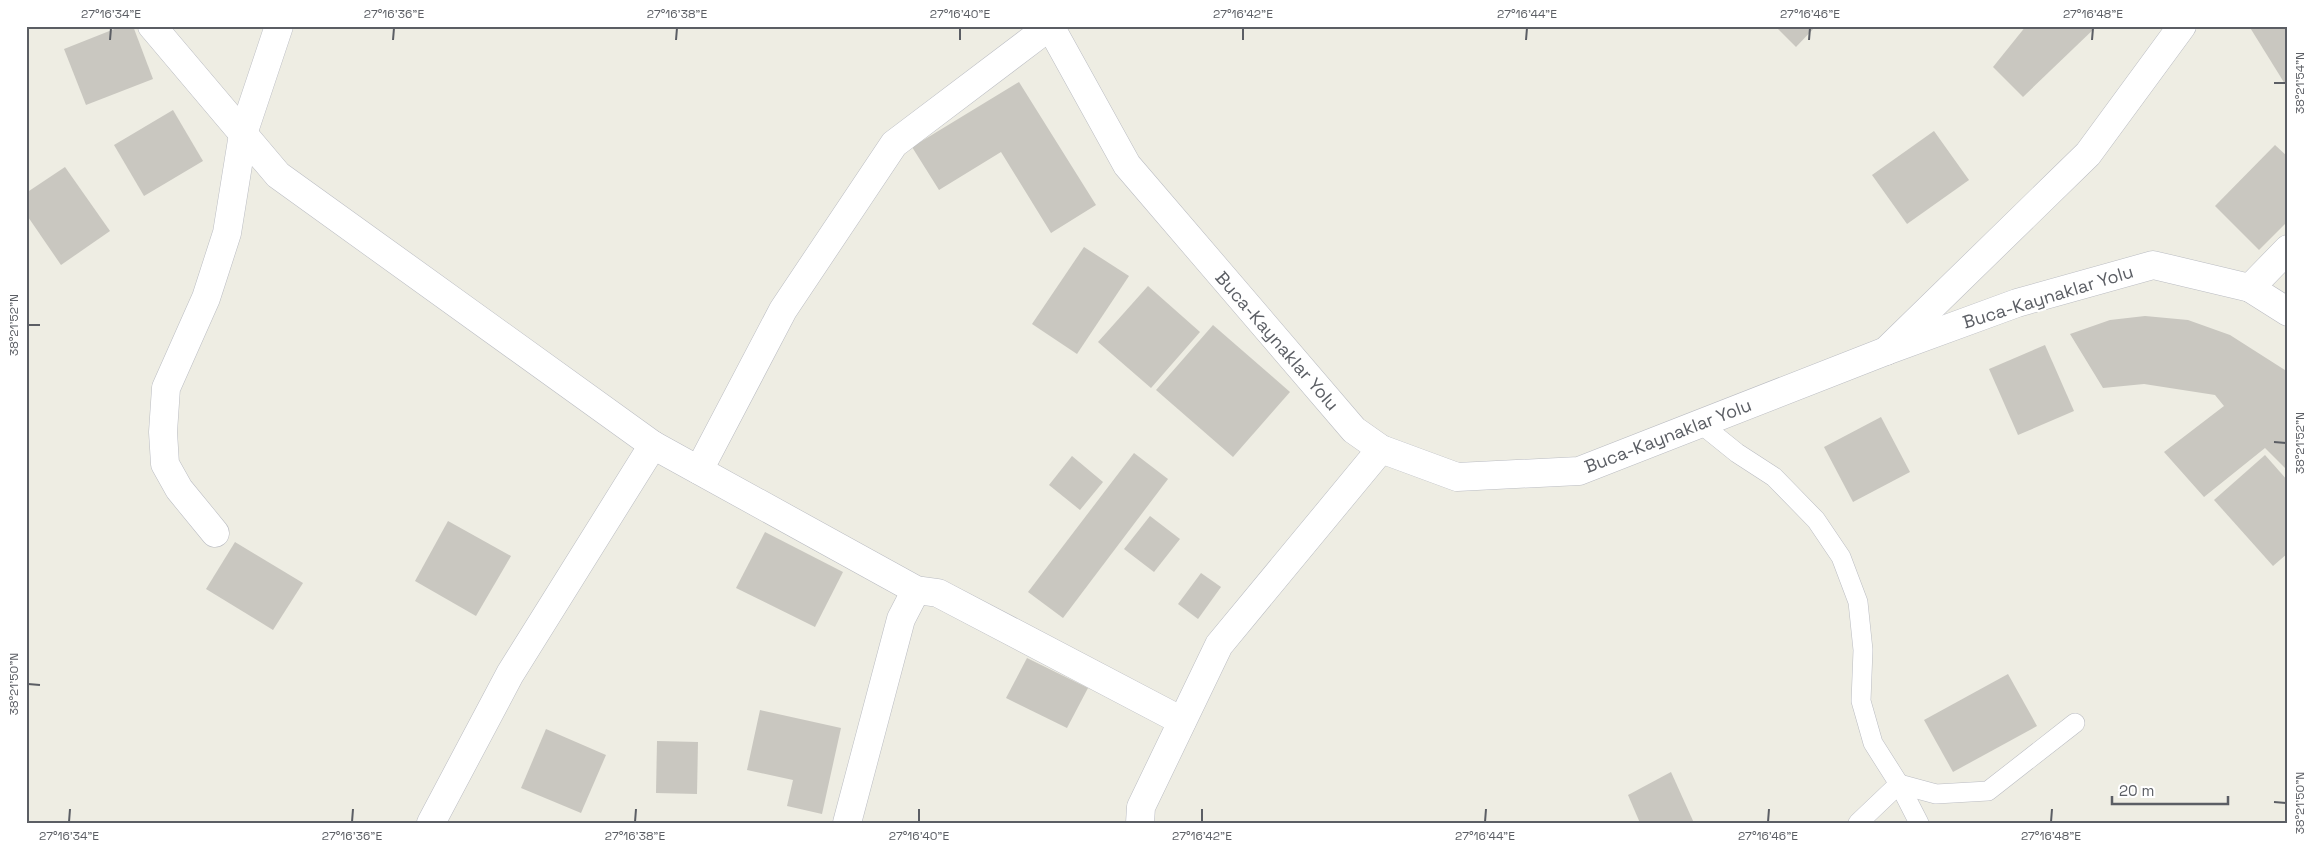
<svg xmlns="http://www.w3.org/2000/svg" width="2314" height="849" font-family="'Space Grotesk',sans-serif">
	<rect width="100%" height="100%" fill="#eeede3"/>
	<!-- building -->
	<g fill="#c9c7c0">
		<path d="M122,26H133L153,79L86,105L64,49Z"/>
		<path d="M1775,26H1816L1796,47Z"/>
		<path d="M2026,26H2097L2023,97L1993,67Z"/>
		<path d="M2249,26H2288V82L2285,84Z"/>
		<path d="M1019,82L1096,205L1051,233L1001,152L939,190L912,147Z"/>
		<path d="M173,110L203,161L144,196L114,145Z"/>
		<path d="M1934,131L1969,180L1907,224L1872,175Z"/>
		<path d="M2275,145L2288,157V221L2259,250L2215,206Z"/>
		<path d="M65,167L110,231L61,265L26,214V193Z"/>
		<path d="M1084,247L1129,276L1077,354L1032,324Z"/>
		<path d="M1148,286L1200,332L1151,388L1098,342Z"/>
		<path d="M2145,316L2188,320L2230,335L2288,372V471L2265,448L2204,497L2164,452L2224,406L2215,395L2144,384L2103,388L2070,334L2110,320Z"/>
		<path d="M1213,325L1290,392L1233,457L1156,390Z"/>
		<path d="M2045,345L2074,411L2018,435L1989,369Z"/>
		<path d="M1881,417L1910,472L1853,502L1824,447Z"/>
		<path d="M1134,453L1168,479L1063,618L1028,592Z"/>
		<path d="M2265,455L2288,481V553L2273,566L2214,500Z"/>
		<path d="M1072,456L1103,482L1080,510L1049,485Z"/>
		<path d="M1150,516L1180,539L1154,572L1124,549Z"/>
		<path d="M448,521L511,556L476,616L415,581Z"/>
		<path d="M765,532L843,572L815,627L736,588Z"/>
		<path d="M235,542L303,583L273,630L206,589Z"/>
		<path d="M1201,573L1221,587L1198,619L1178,604Z"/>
		<path d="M1027,658L1088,688L1067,728L1006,698Z"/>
		<path d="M2008,674L2037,726L1953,772L1924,720Z"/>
		<path d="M760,710L841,728L822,814L787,806L793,780L747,770Z"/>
		<path d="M546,729L606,755L581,813L521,788Z"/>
		<path d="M657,741L698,742L697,794L656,793Z"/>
		<path d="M1671,772L1694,823H1640L1628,795Z"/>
	</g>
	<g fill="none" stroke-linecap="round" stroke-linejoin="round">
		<defs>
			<g id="service">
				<path d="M1701,424L1737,453L1774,477L1816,520L1841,557L1858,602L1863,650L1861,701L1873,743L1899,784L1919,823"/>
				<path d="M1858,823L1899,784L1936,794L1988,791L2075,723"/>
			</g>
			<g id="minor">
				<path d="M152,26L278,175L653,445"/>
				<path d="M2250,288L2288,249"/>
				<path d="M1886,351L2088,154L2182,26"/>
				<path d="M699,470L783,310L894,144L1050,26"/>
				<path d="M215,533L179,489L165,464L163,432L166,388L206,298L227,233L243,134L279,26"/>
				<path d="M431,823L510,674L653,445L916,590L938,593L1182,721"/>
				<path d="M847,823L901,619L916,590"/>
				<path d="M1140,823L1141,807L1219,645L1381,449"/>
			</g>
			<path id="tertiary" d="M1050,26L1127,165L1354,430L1381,449L1457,477L1579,471L1886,351L2017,303L2153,265L2250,288L2288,312"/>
		</defs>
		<!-- service casing -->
		<use href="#service" stroke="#babcc2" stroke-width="20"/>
		<!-- minor casing -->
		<use href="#minor" stroke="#babcc2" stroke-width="29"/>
		<!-- tertiary casing -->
		<use href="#tertiary" stroke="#babcc2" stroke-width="29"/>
		<!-- service -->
		<use href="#service" stroke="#fff" stroke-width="19"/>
		<!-- minor -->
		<use href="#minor" stroke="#fff" stroke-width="28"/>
		<!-- tertiary -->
		<use href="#tertiary" stroke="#fff" stroke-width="28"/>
	</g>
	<!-- ticks -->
	<path fill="none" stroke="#5b5e64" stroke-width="2" d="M110,40L111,28M393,40L394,28M676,40L677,28M960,40V28M1243,40V28M1526,40L1527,28M1809,40L1810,28M2092,40L2093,28M2274,83H2286M28,325H40M2274,442L2286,443M28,684L40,685M2274,802L2286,803M69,822L70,809M352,822L353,809M635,822L636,809M919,822V809M1202,822V809M1485,822L1486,809M1768,822L1769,809M2051,822L2052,809"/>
	<g text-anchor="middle" stroke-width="4.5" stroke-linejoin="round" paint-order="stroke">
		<!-- street labels -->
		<g font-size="18" fill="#5b5e64" stroke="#fff">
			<text transform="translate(2048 297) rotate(-17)" y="6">Buca-Kaynaklar Yolu</text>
			<text transform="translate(1277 341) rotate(49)" y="6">Buca-Kaynaklar Yolu</text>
			<text transform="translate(1668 436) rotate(-21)" y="6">Buca-Kaynaklar Yolu</text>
		</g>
	</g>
	<!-- border -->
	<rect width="2314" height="849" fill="none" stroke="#ffffff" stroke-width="55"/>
	<!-- scale -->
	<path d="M2112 796v8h116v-8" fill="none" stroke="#5b5e64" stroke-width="2.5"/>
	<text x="2119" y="796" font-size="15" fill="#5b5e64" stroke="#ffffff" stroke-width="4" paint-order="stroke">20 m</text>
	<rect x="28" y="28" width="2258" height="794" fill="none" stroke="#5b5e64" stroke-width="2"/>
	<g font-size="12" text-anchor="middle" fill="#5b5e64">
		<text x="111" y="18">27°16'34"E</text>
		<text x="394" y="18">27°16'36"E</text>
		<text x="677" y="18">27°16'38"E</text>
		<text x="960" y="18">27°16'40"E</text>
		<text x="1243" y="18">27°16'42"E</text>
		<text x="1527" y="18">27°16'44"E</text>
		<text x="1810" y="18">27°16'46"E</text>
		<text x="2093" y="18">27°16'48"E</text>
		<text transform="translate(2300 83) rotate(-90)" y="4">38°21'54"N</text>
		<text transform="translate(14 325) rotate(-90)" y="4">38°21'52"N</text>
		<text transform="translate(2300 443) rotate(-90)" y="4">38°21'52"N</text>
		<text transform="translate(14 684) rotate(-90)" y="4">38°21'50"N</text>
		<text transform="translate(2300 803) rotate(-90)" y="4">38°21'50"N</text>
		<text x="69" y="840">27°16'34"E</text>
		<text x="352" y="840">27°16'36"E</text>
		<text x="635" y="840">27°16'38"E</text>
		<text x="919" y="840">27°16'40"E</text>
		<text x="1202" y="840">27°16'42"E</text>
		<text x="1485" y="840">27°16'44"E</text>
		<text x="1768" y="840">27°16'46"E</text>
		<text x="2051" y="840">27°16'48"E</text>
	</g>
</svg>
